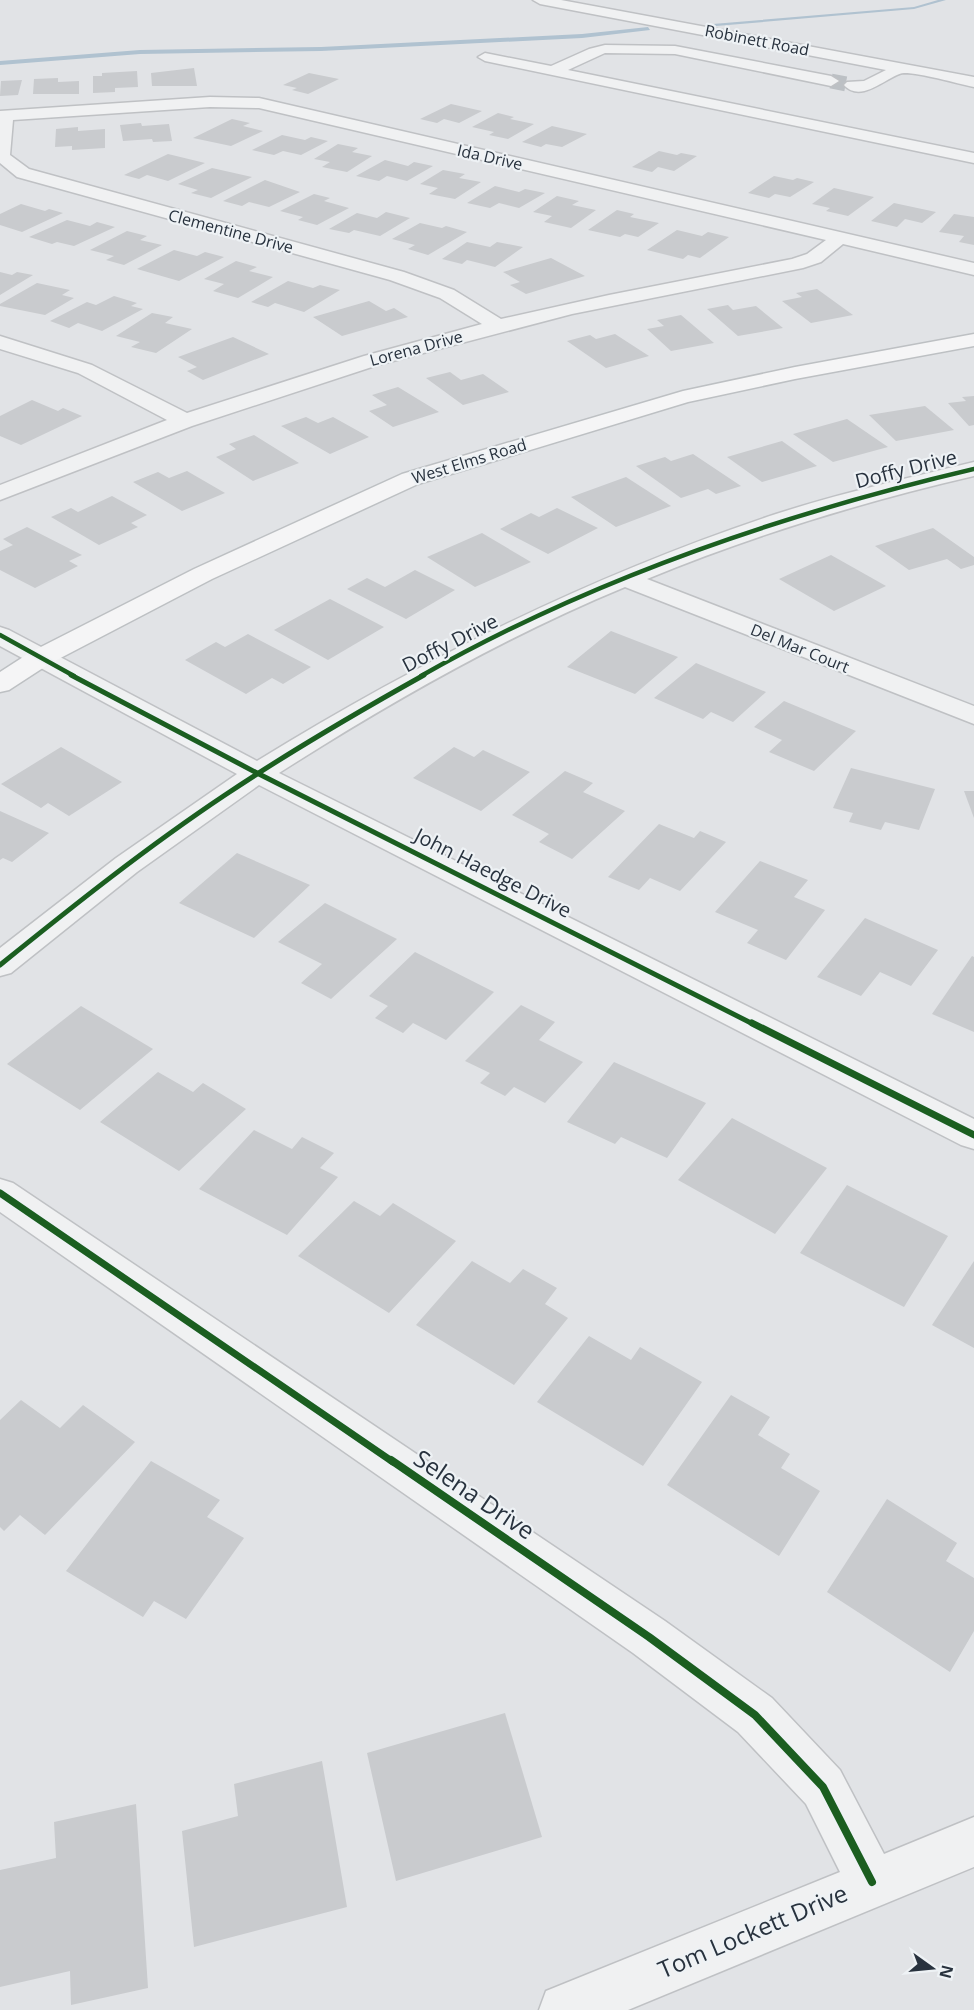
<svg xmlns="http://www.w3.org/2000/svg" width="974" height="2010" font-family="'Open Sans',sans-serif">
	<rect width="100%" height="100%" fill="#e1e3e6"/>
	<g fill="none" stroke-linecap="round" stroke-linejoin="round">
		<!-- stream -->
		<g fill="#b0c2d0" fill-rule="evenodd">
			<path d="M938,0H946L914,9L716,26L713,24L914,7Z"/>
			<path d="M648,27L650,30L582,38L321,51L140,54L0,65V61L140,50L321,47L582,34Z"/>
		</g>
	</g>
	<!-- building -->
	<g fill="#c9cbce">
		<path d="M194,68L197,86H152L151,73Z"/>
		<path d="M137,71L138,87L115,88V92L93,93V76H102V73Z"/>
		<path d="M309,73L339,79L308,94L292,90L297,88L283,85Z"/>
		<path d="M58,78V82L79,81V94H33L34,79Z"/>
		<path d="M22,80L18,95L0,96L1,81Z"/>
		<path d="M451,104L482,111L459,123L444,119L437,123L420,119Z"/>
		<path d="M498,113L514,117L510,119L534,124L508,139L489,135L494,132L472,127Z"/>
		<path d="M232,119L250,123L243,126L263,131L231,146L193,138Z"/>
		<path d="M141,123L142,126L169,124L172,141L153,142L152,139L123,141L120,125Z"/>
		<path d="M552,126L587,134L562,147L546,144L541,147L522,142Z"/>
		<path d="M78,127V131L105,129V148L72,150V146L55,147L56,129Z"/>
		<path d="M282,135L305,140L311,137L328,141L301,155L283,151L274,155L252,150Z"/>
		<path d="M338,144L358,148L352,152L372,156L347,172L322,167L330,162L314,159Z"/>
		<path d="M659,151L677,155L681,153L697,156L674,171L658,167L652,172L632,167Z"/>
		<path d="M168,154L205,163L168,181L147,175L139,179L124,175Z"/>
		<path d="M385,160L408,166L414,162L433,166L407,181L387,176L379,181L356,176Z"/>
		<path d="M212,168L252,177L211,198L191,193L198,190L178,184Z"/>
		<path d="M443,170L465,174L459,178L481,182L455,199L429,194L438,188L420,184Z"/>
		<path d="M774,176L793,180L797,178L814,182L790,197L775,194L769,198L748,193Z"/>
		<path d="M265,180L300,192L269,207L249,202L242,206L223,201Z"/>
		<path d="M495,186L519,192L525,189L545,193L519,208L499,203L490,208L467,203Z"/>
		<path d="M834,188L874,197L848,216L826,211L830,208L812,204Z"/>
		<path d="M314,194L330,198L324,201L349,208L317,225L298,220L303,217L280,211Z"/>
		<path d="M557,196L579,201L572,205L596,210L571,228L544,222L552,216L533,212Z"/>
		<path d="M894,203L936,212L922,223L905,219L897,227L871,221Z"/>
		<path d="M21,204L45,211L49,209L63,213L22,232L0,225V214Z"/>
		<path d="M617,210L634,214L630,217L659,223L638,237L625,234L620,237L588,230Z"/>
		<path d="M386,212L410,218L380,236L354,230L349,233L329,229L357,213L377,218Z"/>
		<path d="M954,214L974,217V245L959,242L964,236L939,232Z"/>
		<path d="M67,220L90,226L97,222L115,227L74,246L57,242L52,244L29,237Z"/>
		<path d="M420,223L442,228L446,226L467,232L428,255L408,249L415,245L392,239Z"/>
		<path d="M677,230L702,236L708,232L729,237L700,258L688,255L683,259L647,250Z"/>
		<path d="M127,231L147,236L140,240L162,245L124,265L106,260L114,256L90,250Z"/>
		<path d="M467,242L490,247L497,242L523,247L495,267L467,260L462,264L442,259Z"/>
		<path d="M174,250L197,256L205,252L224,257L179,281L137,269Z"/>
		<path d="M551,258L585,276L526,294L510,285L520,282L503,272Z"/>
		<path d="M236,261L257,267L249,271L273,277L238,298L213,291L224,284L204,279Z"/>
		<path d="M0,272L12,275L17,272L33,275L0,295Z"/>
		<path d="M288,281L313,288L320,285L340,290L304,312L275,303L268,307L251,302Z"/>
		<path d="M37,283L70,290L62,295L74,298L45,315L0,306V304Z"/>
		<path d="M817,289L853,315L811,323L782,301L802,297L796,293Z"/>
		<path d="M114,296L137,303L131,306L143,309L102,331L78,323L69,328L50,321L87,302L96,305Z"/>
		<path d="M369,301L386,311L394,308L408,317L342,336L313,317Z"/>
		<path d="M728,305L733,310L756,306L783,328L738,336L707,309Z"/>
		<path d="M152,313L173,317L165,323L192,329L156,353L131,347L140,342L116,336Z"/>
		<path d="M681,315L714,343L671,351L647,329L664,326L657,320Z"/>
		<path d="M615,334L649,356L606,368L567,341L590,335L596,339Z"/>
		<path d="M233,337L269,354L203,380L187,371L197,367L178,357Z"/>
		<path d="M450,372L461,380L483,374L509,392L463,405L426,378Z"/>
		<path d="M398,387L439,412L393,427L369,411L387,405L372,395Z"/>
		<path d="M974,396V425L969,426L948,403L966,401L962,397Z"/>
		<path d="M32,400L58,411L63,408L82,416L21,445L0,436V416Z"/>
		<path d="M925,406L954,430L896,441L869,415Z"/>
		<path d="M306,417L318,423L333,417L369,437L330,454L281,426Z"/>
		<path d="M847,419L888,447L833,462L793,434Z"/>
		<path d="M254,435L299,463L253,481L216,457L236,449L229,444Z"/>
		<path d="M782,441L817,466L762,482L727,457Z"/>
		<path d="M693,454L741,486L716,494L708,489L681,498L636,466L665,457L671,461Z"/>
		<path d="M187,471L225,493L182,511L133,482L158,472L169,478Z"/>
		<path d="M626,477L671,506L616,527L571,497Z"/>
		<path d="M112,496L147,515L131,523L138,527L99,545L51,517L71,508L78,512Z"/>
		<path d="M557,508L598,528L548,554L500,529L531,513L539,517Z"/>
		<path d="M27,527L82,555L69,561L78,566L35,588L0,570V551L13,545L3,539Z"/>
		<path d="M933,528L974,557V565L961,569L947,559L909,570L875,546Z"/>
		<path d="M482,533L531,562L475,587L427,557Z"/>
		<path d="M831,555L886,586L834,611L779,579Z"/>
		<path d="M415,570L455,590L406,619L347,589L367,578L385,587Z"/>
		<path d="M330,599L384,627L328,660L274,630Z"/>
		<path d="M611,631L678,657L635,694L567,667Z"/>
		<path d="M248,634L311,667L283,684L272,678L246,694L185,660L216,642L225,647Z"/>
		<path d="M696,663L766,692L733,722L711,712L703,719L654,698Z"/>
		<path d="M784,701L856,731L814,771L769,752L782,740L754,727Z"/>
		<path d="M61,747L122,782L69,816L48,803L41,808L1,784Z"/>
		<path d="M454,747L474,757L483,750L530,772L481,811L413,778Z"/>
		<path d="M851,768L935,789L919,830L885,822L881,830L849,822L853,813L833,808Z"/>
		<path d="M565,771L593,783L583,792L625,811L572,859L539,842L549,834L512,815Z"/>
		<path d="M964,791H974V818Z"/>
		<path d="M0,811L49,833L12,862L3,858L0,860Z"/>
		<path d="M659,824L694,838L700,831L726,842L680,891L650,878L639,890L608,877Z"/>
		<path d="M237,853L310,885L254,938L179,903Z"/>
		<path d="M760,861L808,880L794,897L825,910L786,960L747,943L758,930L715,912Z"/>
		<path d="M325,903L397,939L331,999L301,983L322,964L278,942Z"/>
		<path d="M865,918L938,950L911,986L880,972L861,996L817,977Z"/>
		<path d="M415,952L494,992L446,1040L413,1023L403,1033L375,1018L388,1006L369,996Z"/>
		<path d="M972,956L974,957V1032L932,1014Z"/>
		<path d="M521,1005L555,1022L539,1040L583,1062L545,1103L514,1087L505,1096L480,1083L490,1073L465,1061Z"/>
		<path d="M81,1006L153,1049L80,1110L7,1064Z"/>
		<path d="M614,1062L706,1103L667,1158L621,1137L615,1144L567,1122Z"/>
		<path d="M158,1072L193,1092L203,1083L246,1109L179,1171L100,1122Z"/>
		<path d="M732,1118L827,1168L775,1234L678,1180Z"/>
		<path d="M254,1130L292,1149L302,1137L334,1153L320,1168L338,1177L287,1235L199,1189Z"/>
		<path d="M847,1185L948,1236L904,1307L800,1253Z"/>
		<path d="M354,1201L380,1216L393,1203L456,1241L389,1313L298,1256Z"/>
		<path d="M472,1261L510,1283L523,1269L557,1288L545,1304L568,1318L514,1385L416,1325Z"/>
		<path d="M974,1261V1348L932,1325Z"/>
		<path d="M589,1336L631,1360L640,1347L702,1382L643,1466L537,1402Z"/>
		<path d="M731,1395L770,1417L758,1435L790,1454L781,1468L820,1491L779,1556L667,1485Z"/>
		<path d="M21,1400L60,1428L83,1405L135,1442L45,1535L20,1515L4,1531L0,1527V1420Z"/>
		<path d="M151,1461L220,1500L207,1517L244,1538L186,1619L154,1601L143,1617L66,1571Z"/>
		<path d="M887,1499L957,1543L946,1561L974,1578V1631L950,1672L827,1592Z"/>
		<path d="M505,1713L542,1837L396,1881L367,1753Z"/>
		<path d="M322,1761L347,1907L194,1947L182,1831L238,1816L234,1784Z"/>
		<path d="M136,1804L148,1988L71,2005L70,1971L0,1987V1870L56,1858L54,1822Z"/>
	</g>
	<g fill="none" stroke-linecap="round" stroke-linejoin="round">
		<!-- minor-tunnel -->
		<path stroke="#bcc0c4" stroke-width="15" stroke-dasharray="15 8" stroke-linecap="butt" d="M831,81L852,85"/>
		<defs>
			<g id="minor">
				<path d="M533,0H561L974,77V87C955,83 922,73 904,73C889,74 862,105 844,85L847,82L864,81L886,70L540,4Z"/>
				<path d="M605,45L675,46L831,76L839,81L831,86L675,54L605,53L568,70L974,153V163L485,61L478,57L485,53L551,66L589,49Z"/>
				<path d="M210,97L259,98L974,263V275L843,244L821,262L803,268L572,314L378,365L192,426L0,500V485L167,420L78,373L0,349V336L92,365L187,413L364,356L482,324L440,298L390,280L17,177L0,163V111ZM210,107L259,108L826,240L807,254L792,259L609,295L501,319L454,290L404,272L29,169L10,155L13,120Z"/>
				<path d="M974,462V476C862,502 754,535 647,579L974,706V724L625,587C504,637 389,703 279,773L974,1119V1149L961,1145L259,785L137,872L11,973L0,976V948L116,858L237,774L0,646V627L9,630L257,761C421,660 592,575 776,514C841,493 908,478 974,462Z"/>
				<path d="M0,1179L13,1183L665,1621L772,1698L840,1770L884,1854L974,1817V1867L628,2010H539L546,1991L840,1872L806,1804L738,1732L633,1653L0,1212Z"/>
			</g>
			<path id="major" d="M974,334V346L795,379L688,402L418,484L212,579L49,664L9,690L0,692V672L31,652L194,569L402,474L683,391L795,367Z"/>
		</defs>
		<!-- minor casing -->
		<use href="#minor" stroke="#bfc1c4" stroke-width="3"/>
		<!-- major casing -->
		<use href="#major" stroke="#bdc0c3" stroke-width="3"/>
		<!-- minor -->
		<use href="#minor" fill="#f0f1f2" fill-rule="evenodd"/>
		<!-- major -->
		<use href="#major" fill="#f5f5f6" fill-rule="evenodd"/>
		<defs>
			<g id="cycleway-far3">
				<path d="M0,635L74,676"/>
				<path d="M421,676C593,578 782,514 974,469"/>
			</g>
			<g id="cycleway-far2">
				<path d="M71,675L257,773L755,1025"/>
				<path d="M0,965C73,906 147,847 225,795C289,752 356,713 424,675"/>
			</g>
			<g id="cycleway-far1">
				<path d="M752,1023L974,1135"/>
				<path d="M0,1193L393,1462"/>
			</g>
			<path id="cycleway" d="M391,1460L649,1637L755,1715L823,1787L872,1882"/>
		</defs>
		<!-- cycleway-far3 casing -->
		<use href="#cycleway-far3" stroke="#eef2f5" stroke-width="8"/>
		<!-- cycleway-far2 casing -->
		<use href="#cycleway-far2" stroke="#eef2f5" stroke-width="9"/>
		<!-- cycleway-far1 casing -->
		<use href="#cycleway-far1" stroke="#eef2f5" stroke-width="10"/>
		<!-- cycleway casing -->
		<use href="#cycleway" stroke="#eef2f5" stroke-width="12"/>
		<!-- cycleway-far3 -->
		<use href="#cycleway-far3" stroke="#1b5e20" stroke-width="4.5"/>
		<!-- cycleway-far2 -->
		<use href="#cycleway-far2" stroke="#1b5e20" stroke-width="5"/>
		<!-- cycleway-far1 -->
		<use href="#cycleway-far1" stroke="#1b5e20" stroke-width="7"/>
		<!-- cycleway -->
		<use href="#cycleway" stroke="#1b5e20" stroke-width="8"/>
	</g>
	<g text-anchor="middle" stroke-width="4.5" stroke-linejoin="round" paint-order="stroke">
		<!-- far-street labels -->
		<g font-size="16" fill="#28323e" stroke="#eef2f5">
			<text transform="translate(757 40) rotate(11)" y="6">Robinett Road</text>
			<text transform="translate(490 157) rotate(13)" y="6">Ida Drive</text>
			<text transform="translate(231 231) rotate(15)" y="6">Clementine Drive</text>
			<text transform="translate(416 348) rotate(-15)" y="6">Lorena Drive</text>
			<text transform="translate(469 461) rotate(-17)" y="6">West Elms Road</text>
			<text transform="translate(800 648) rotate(22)" y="6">Del Mar Court</text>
		</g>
		<!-- street labels -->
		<g font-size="20" fill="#28323e" stroke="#eef2f5">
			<text transform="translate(906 469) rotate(-14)" y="7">Doffy Drive</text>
			<text transform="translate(450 643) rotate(-27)" y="7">Doffy Drive</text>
			<text transform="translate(493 873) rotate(27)" y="7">John Haedge Drive</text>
		</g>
		<!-- near-street labels -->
		<g font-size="24" fill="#28323e" stroke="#eef2f5">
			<text transform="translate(474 1495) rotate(34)" y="8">Selena Drive</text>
			<text transform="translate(753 1932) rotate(-23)" y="8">Tom Lockett Drive</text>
		</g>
	</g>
	<!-- north arrow -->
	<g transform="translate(932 1968) rotate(105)" stroke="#eef2f5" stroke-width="4.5" paint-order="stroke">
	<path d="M0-4.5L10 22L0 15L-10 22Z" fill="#28323e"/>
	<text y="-9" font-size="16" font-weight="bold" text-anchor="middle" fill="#28323e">N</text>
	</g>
</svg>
